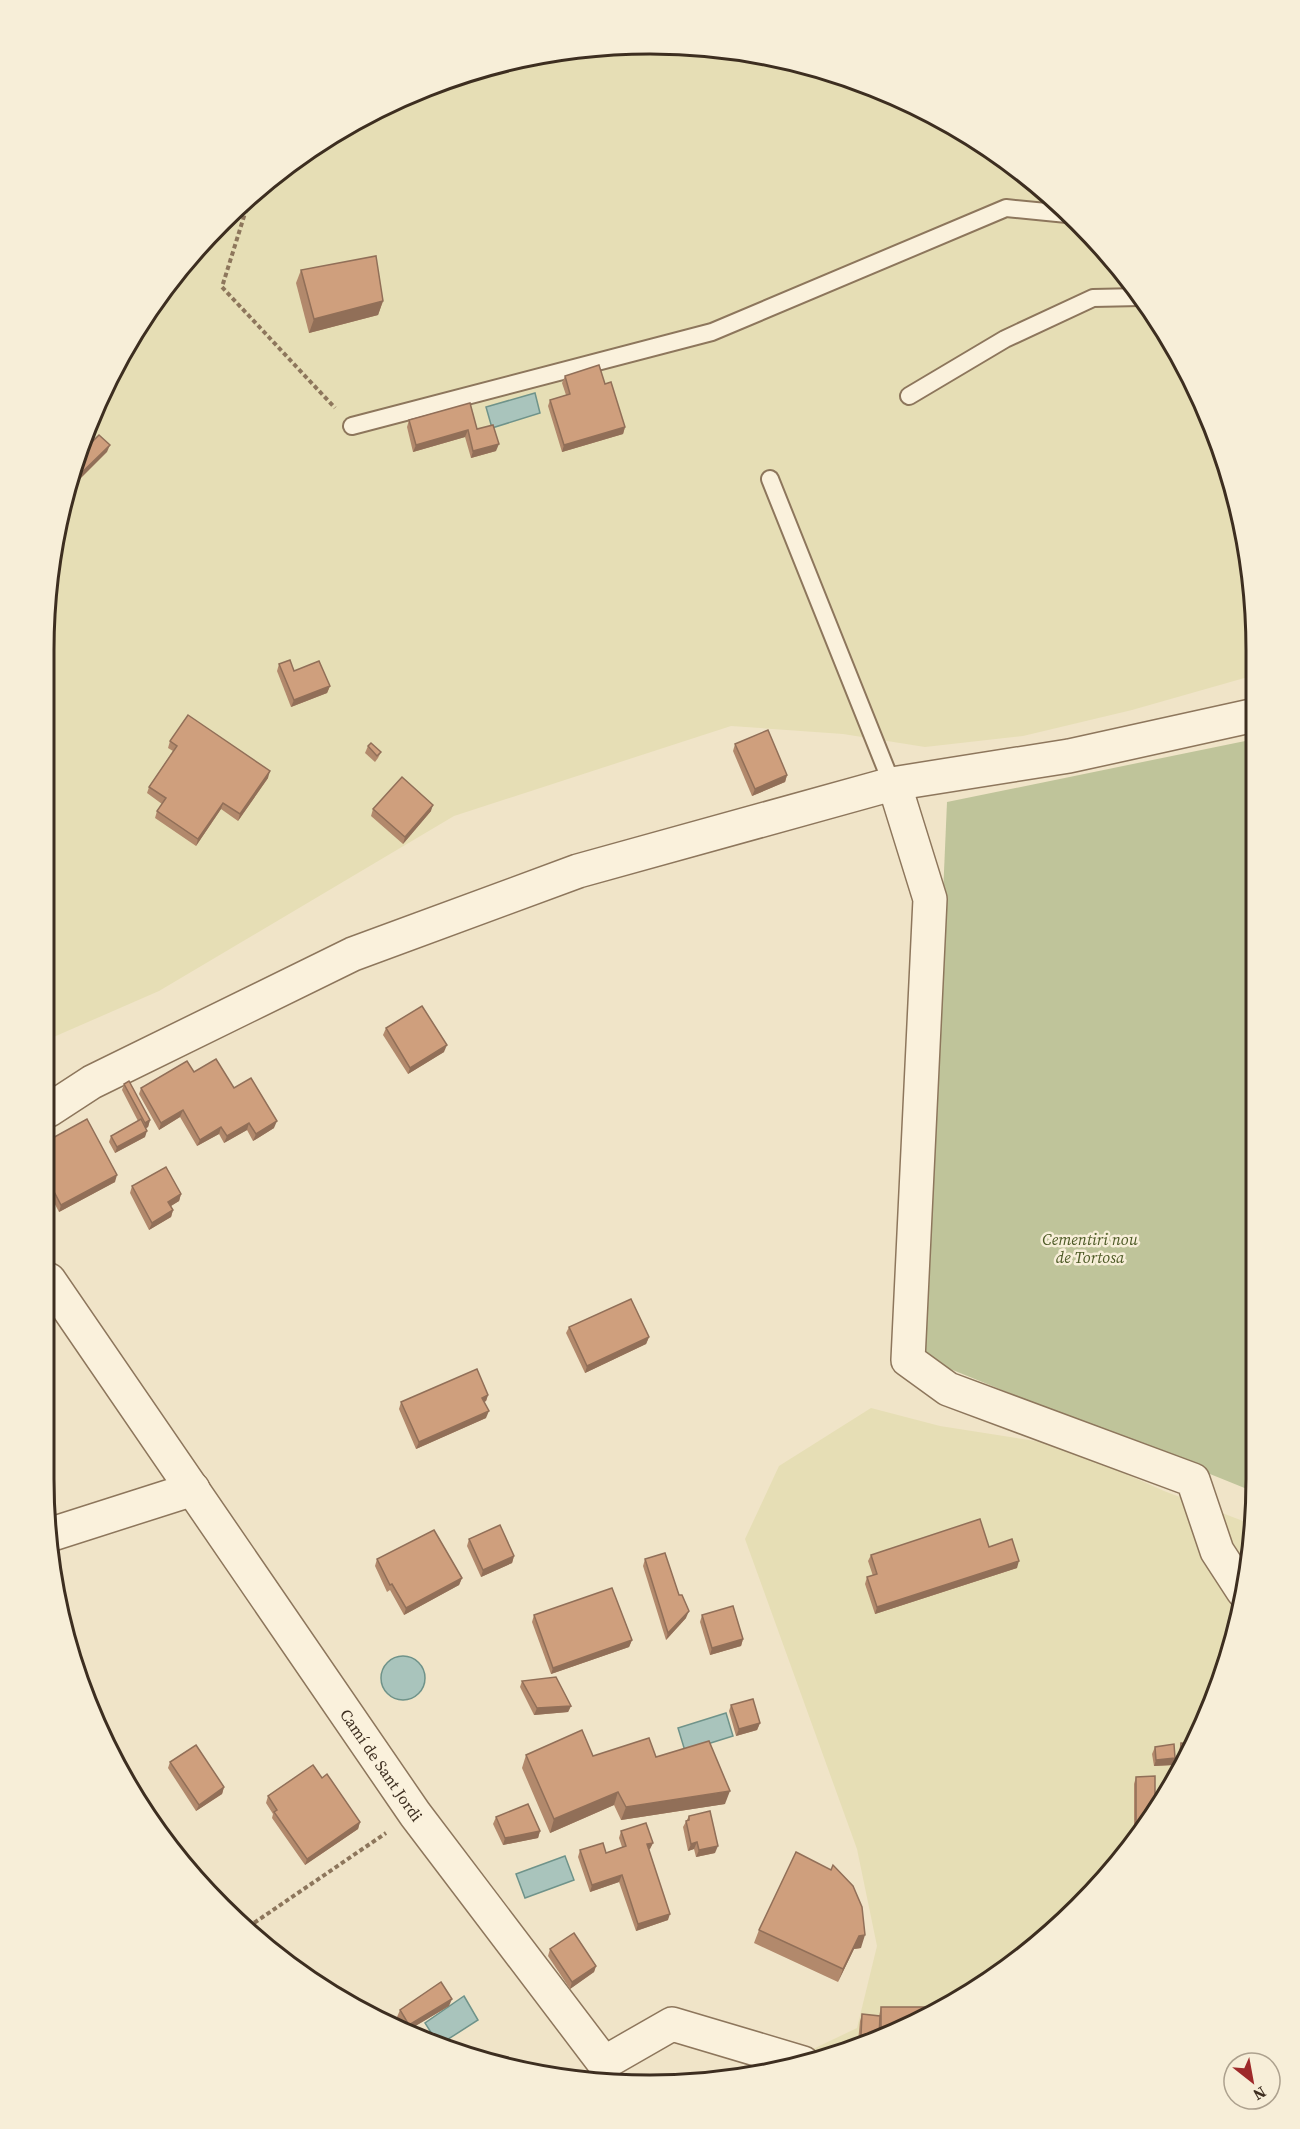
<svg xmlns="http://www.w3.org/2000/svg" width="1300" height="2129" font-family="'Source Serif 4',serif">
	<rect width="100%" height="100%" fill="#f0e4c8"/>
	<!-- farmland -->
	<g fill="#e6deb5">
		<path d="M689,45L807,64L918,106L1019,169L1106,250L1175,347L1224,455L1255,610V675L1132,710L1023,736L925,747L843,734L731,726L454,816L159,991L49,1039V571L90,418L169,281L250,194L346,125L455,76L570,49Z"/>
		<path d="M871,1408L940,1426L1061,1445L1164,1491L1251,1524V1558L1210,1711L1131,1848L1079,1908L987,1983L845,2053L767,2071L857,2028L877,1946L857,1849L745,1539L779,1466Z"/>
	</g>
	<!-- cemetery -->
	<path fill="#bfc49a" d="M1255,739L1252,1491L923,1358L947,802Z"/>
	<!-- water -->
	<g fill="#a9c4bc" stroke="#6f938a" stroke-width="1.5">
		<path d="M535,393L540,413L492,428L486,407Z"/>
		<circle cx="403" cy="1678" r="22"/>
		<path d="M726,1713L733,1736L685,1751L678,1728Z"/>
		<path d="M565,1856L574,1880L525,1898L516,1874Z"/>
		<path d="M464,1996L478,2020L439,2045L425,2023Z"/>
	</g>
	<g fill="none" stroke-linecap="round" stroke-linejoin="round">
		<defs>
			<g id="service">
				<path d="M909,396L1005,339L1093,298L1140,297"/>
				<path d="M352,426L712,332L1006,208L1067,214"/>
				<path d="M770,479L892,784"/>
			</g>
			<g id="minor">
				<path d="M892,784L898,796L930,899L908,1360L948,1389L1193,1480L1217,1551L1243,1591"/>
				<path d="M49,1110L92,1082L353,954L578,871L892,784L1069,756L1255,715"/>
				<path id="s1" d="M49,1280L415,1814L604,2063"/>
				<path d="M49,1535L193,1489"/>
				<path d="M604,2063L672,2024L803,2063"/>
			</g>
		</defs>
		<!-- service casing -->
		<use href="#service" stroke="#8d765c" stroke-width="20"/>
		<!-- minor casing -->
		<use href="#minor" stroke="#8d765c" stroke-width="36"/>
		<!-- path -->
		<g stroke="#8d765c" stroke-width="4" stroke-dasharray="4.5 3" stroke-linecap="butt">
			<path d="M251,194L222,287L335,408"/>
			<path d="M248,1927L386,1833"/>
		</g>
		<!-- service -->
		<use href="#service" stroke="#faf1dc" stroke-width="16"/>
		<!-- minor -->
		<use href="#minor" stroke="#faf1dc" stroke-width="33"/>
	</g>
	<!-- wall -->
	<g fill="#b2896c">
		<path d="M301,270L383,301L378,315L309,333L296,283Z"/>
		<path d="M565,376L605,384L625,427L623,434L562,452L548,406L550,400L566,395L562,383Z"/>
		<path d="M409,420L477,429L496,451L471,458L465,437L413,452L407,427Z"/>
		<path d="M279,664L330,686L327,693L291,707L277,671Z"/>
		<path d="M170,741L268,778L238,821L221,809L196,846L155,818L157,811L162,804L147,793L149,787L173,751L168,748Z"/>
		<path d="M735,744L787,775L785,782L752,796L733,751Z"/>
		<path d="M368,746L381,752L378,758L375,762L365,753Z"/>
		<path d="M373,809L431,811L403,844L371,816Z"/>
		<path d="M386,1028L444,1052L408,1074L383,1035Z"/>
		<path d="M194,1072L234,1088L274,1128L253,1141L247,1130L224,1143L219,1134L197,1146L180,1117L159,1130L139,1094L141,1088Z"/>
		<path d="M124,1084L150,1120L148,1127L146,1128L145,1137L115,1153L109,1142L111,1136L138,1121L122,1090Z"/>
		<path d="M49,1140L115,1182L59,1212L49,1193Z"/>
		<path d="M132,1186L181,1194L179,1201L171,1206L173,1210L171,1217L149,1230L130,1193Z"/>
		<path d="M569,1327L649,1337L646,1344L585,1373L566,1333Z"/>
		<path d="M488,1395L486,1401L484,1402L486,1418L416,1449L399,1409L401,1402Z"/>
		<path d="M469,1539L514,1556L512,1563L481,1577L467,1546Z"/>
		<path d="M989,1547L1017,1568L875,1614L865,1584L867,1577L873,1576L868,1561L871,1555Z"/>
		<path d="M377,1559L462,1578L459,1585L404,1615L390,1590L387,1592L375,1566Z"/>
		<path d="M645,1559L686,1618L666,1640L643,1566Z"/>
		<path d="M534,1615L632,1640L629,1647L551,1674L532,1622Z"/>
		<path d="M702,1615L743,1639L741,1646L710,1655L700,1622Z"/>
		<path d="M522,1681L571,1706L568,1712L534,1715L520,1687Z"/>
		<path d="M731,1705L760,1723L757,1730L736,1736L729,1711Z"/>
		<path d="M1181,1743L1191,1744L1178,1768L1179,1750Z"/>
		<path d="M1155,1747L1173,1765L1154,1766L1152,1754Z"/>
		<path d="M526,1755L656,1757L725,1804L621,1820L614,1805L550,1833L522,1768Z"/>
		<path d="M170,1762L224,1787L222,1794L196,1811L168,1768Z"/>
		<path d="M1155,1776L1134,1832V1784L1136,1777Z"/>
		<path d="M322,1778L360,1822L358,1829L305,1865L272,1818L273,1814L266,1803L268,1796Z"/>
		<path d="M689,1816L715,1853L696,1857L694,1849L688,1851L683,1827Z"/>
		<path d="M496,1817L540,1831L538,1838L503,1845L493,1824Z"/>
		<path d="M621,1831L653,1843L649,1850L668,1920L636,1931L619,1882L590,1892L578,1857L580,1850L606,1853L622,1847L619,1838Z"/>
		<path d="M759,1930L861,1948L854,1949L838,1982L754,1943Z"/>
		<path d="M550,1949L596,1966L594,1972L570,1989L548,1956Z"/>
		<path d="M449,2006L407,2031L397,2017L400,2010Z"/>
		<path d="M881,2007H940L866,2043L858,2042L860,2021L862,2014L879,2016Z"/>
	</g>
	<!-- shaded-wall -->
	<g fill="#916f58">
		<path d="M383,301L378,315L309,333L314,319Z"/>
		<path d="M625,427L623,434L562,452L564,445Z"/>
		<path d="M468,430L465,437L413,452L416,445Z"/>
		<path d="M499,444L496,451L471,458L473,451Z"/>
		<path d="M110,445L107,452L71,488L72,482Z"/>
		<path d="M330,686L327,693L291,707L294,700Z"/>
		<path d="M270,771L268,778L238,821L240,814Z"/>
		<path d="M787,775L785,782L752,796L755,789Z"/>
		<path d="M223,803L221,809L196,846L198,839Z"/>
		<path d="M433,805L431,811L403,844L405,837Z"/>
		<path d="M447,1045L444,1052L408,1074L410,1068Z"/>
		<path d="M183,1110L180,1117L159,1130L161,1123Z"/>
		<path d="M150,1120L148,1127L143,1130L145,1123Z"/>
		<path d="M277,1121L274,1128L253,1141L256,1134Z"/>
		<path d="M249,1123L247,1130L224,1143L227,1136Z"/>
		<path d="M221,1127L219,1134L197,1146L200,1140Z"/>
		<path d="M147,1131L145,1137L115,1153L117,1147Z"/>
		<path d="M117,1175L115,1182L59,1212L61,1205Z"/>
		<path d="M181,1194L179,1201L166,1209L168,1202Z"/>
		<path d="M173,1210L171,1217L149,1230L152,1223Z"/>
		<path d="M649,1337L646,1344L585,1373L587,1366Z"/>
		<path d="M488,1395L486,1401L480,1404L482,1398Z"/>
		<path d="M489,1411L486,1418L416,1449L419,1442Z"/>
		<path d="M514,1556L512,1563L481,1577L483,1570Z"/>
		<path d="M1019,1561L1017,1568L875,1614L877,1607Z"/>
		<path d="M462,1578L459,1585L404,1615L406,1608Z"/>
		<path d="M689,1611L686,1618L666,1640L668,1633Z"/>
		<path d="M743,1639L741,1646L710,1655L712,1648Z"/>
		<path d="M632,1640L629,1647L551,1674L553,1668Z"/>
		<path d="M571,1706L568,1712L534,1715L537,1708Z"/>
		<path d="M760,1723L757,1730L736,1736L739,1729Z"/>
		<path d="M1175,1758L1173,1765L1154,1766L1156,1760Z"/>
		<path d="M224,1787L222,1794L196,1811L199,1805Z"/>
		<path d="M730,1791L725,1804L621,1820L626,1807Z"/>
		<path d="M618,1792L614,1805L550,1833L554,1819Z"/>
		<path d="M360,1822L358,1829L305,1865L307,1859Z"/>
		<path d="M1136,1825L1144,1826L1140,1832H1134Z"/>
		<path d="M540,1831L538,1838L503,1845L505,1838Z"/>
		<path d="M697,1842L694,1849L688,1851L691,1844Z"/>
		<path d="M653,1843L650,1849L645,1851L647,1844Z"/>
		<path d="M718,1846L715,1853L696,1857L699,1850Z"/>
		<path d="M622,1875L619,1882L590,1892L592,1885Z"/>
		<path d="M670,1914L668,1920L636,1931L638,1924Z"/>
		<path d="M865,1935L861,1948L854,1949L838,1982L843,1969L859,1936Z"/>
		<path d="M596,1966L594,1972L570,1989L572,1982Z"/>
		<path d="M452,1999L449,2006L407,2031L409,2025Z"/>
		<path d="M861,2035L877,2037L866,2043L858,2042Z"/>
	</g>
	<!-- building -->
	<g fill="#cf9f7d" stroke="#916f58" stroke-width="1.5">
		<path d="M376,256L383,301L314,319L301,270Z"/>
		<path d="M599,365L605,384L611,382L625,427L564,445L550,400L570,394L565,376Z"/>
		<path d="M470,403L477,429L493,425L499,444L473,451L468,430L416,445L409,420Z"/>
		<path d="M99,435L110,445L72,482L80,454Z"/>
		<path d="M290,660L294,671L319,661L330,686L294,700L279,664Z"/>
		<path d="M188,715L270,771L240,814L223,803L198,839L157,811L166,798L149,787L177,746L170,741Z"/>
		<path d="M768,730L787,775L755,789L735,744Z"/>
		<path d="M371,743L381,752L377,756L368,746Z"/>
		<path d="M402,777L433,805L405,837L373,809Z"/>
		<path d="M422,1006L447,1045L410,1068L386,1028Z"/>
		<path d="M216,1059L234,1088L251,1078L277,1121L256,1134L249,1123L227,1136L221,1127L200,1140L183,1110L161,1123L141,1088L187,1061L194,1072Z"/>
		<path d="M129,1081L150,1120L145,1123L124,1084Z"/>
		<path d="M87,1119L117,1175L61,1205L49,1182V1140Z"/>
		<path d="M141,1119L147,1131L117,1147L111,1136Z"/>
		<path d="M166,1167L181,1194L168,1202L173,1210L152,1223L132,1186Z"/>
		<path d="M631,1299L649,1337L587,1366L569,1327Z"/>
		<path d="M477,1369L488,1395L482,1398L489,1411L419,1442L401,1402Z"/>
		<path d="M980,1519L989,1547L1012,1539L1019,1561L877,1607L867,1577L877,1574L871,1555Z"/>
		<path d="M500,1525L514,1556L483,1570L469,1539Z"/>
		<path d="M434,1530L462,1578L406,1608L392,1584L390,1585L377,1559Z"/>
		<path d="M665,1553L679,1595H682L689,1611L668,1633L645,1559Z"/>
		<path d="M612,1588L632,1640L553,1668L534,1615Z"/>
		<path d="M733,1606L743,1639L712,1648L702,1615Z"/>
		<path d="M556,1677L571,1706L537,1708L522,1681Z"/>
		<path d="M753,1699L760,1723L739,1729L731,1705Z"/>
		<path d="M582,1730L593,1756L649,1738L656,1757L709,1741L730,1791L626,1807L618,1792L554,1819L526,1755Z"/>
		<path d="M1181,1743L1191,1744L1180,1764Z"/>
		<path d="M1174,1744L1175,1758L1156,1760L1155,1747Z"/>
		<path d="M196,1745L224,1787L199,1805L170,1762Z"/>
		<path d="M313,1765L322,1778L327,1774L360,1822L307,1859L274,1812L277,1810L268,1796Z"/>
		<path d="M1155,1776V1807L1144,1826L1136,1825V1777Z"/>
		<path d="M528,1804L540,1831L505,1838L496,1817Z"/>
		<path d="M710,1811L718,1846L699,1850L697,1842L691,1844L686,1821L689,1820V1816Z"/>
		<path d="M646,1823L653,1843L647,1844L670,1914L638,1924L622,1875L592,1885L580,1850L603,1843L606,1853L626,1846L621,1831Z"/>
		<path d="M796,1852L831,1870L833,1865L853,1886L862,1907L865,1935L859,1936L843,1969L759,1930Z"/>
		<path d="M574,1933L596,1966L572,1982L550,1949Z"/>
		<path d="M441,1982L452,1999L409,2025L400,2010Z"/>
		<path d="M881,2007H940L881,2036Z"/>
		<path d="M862,2014L880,2016L879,2037H877L861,2035Z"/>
	</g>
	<g text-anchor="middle" stroke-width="5" stroke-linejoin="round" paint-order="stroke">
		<!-- park labels -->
		<g font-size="16" font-style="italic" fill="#4d5a26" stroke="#f7eed8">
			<text x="1090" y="1245">Cementiri nou<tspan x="1090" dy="18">de Tortosa</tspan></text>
		</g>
		<!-- street labels -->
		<g font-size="16" fill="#3d2e20" stroke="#f7eed8">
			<text dy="6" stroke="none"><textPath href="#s1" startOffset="588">Camí de Sant Jordi</textPath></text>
		</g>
	</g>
	<!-- crop -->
	<path d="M0 0H1300V2129H0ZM650 54H650A596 596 0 0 1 1246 650V1479A596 596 0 0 1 650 2075H650A596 596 0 0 1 54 1479V650A596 596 0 0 1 650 54Z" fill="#f7eed8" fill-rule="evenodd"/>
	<path fill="none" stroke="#3d2e20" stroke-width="3" d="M650 54H650A596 596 0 0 1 1246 650V1479A596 596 0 0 1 650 2075H650A596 596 0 0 1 54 1479V650A596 596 0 0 1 650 54Z"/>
	<!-- north arrow -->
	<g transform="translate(1252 2081) rotate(149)"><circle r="28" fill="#f7eed8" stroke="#ada18e" stroke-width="1.5"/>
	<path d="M0-4.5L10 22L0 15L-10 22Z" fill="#9e2a2b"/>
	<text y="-9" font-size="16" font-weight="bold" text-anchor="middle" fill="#3d2e20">N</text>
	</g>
</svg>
